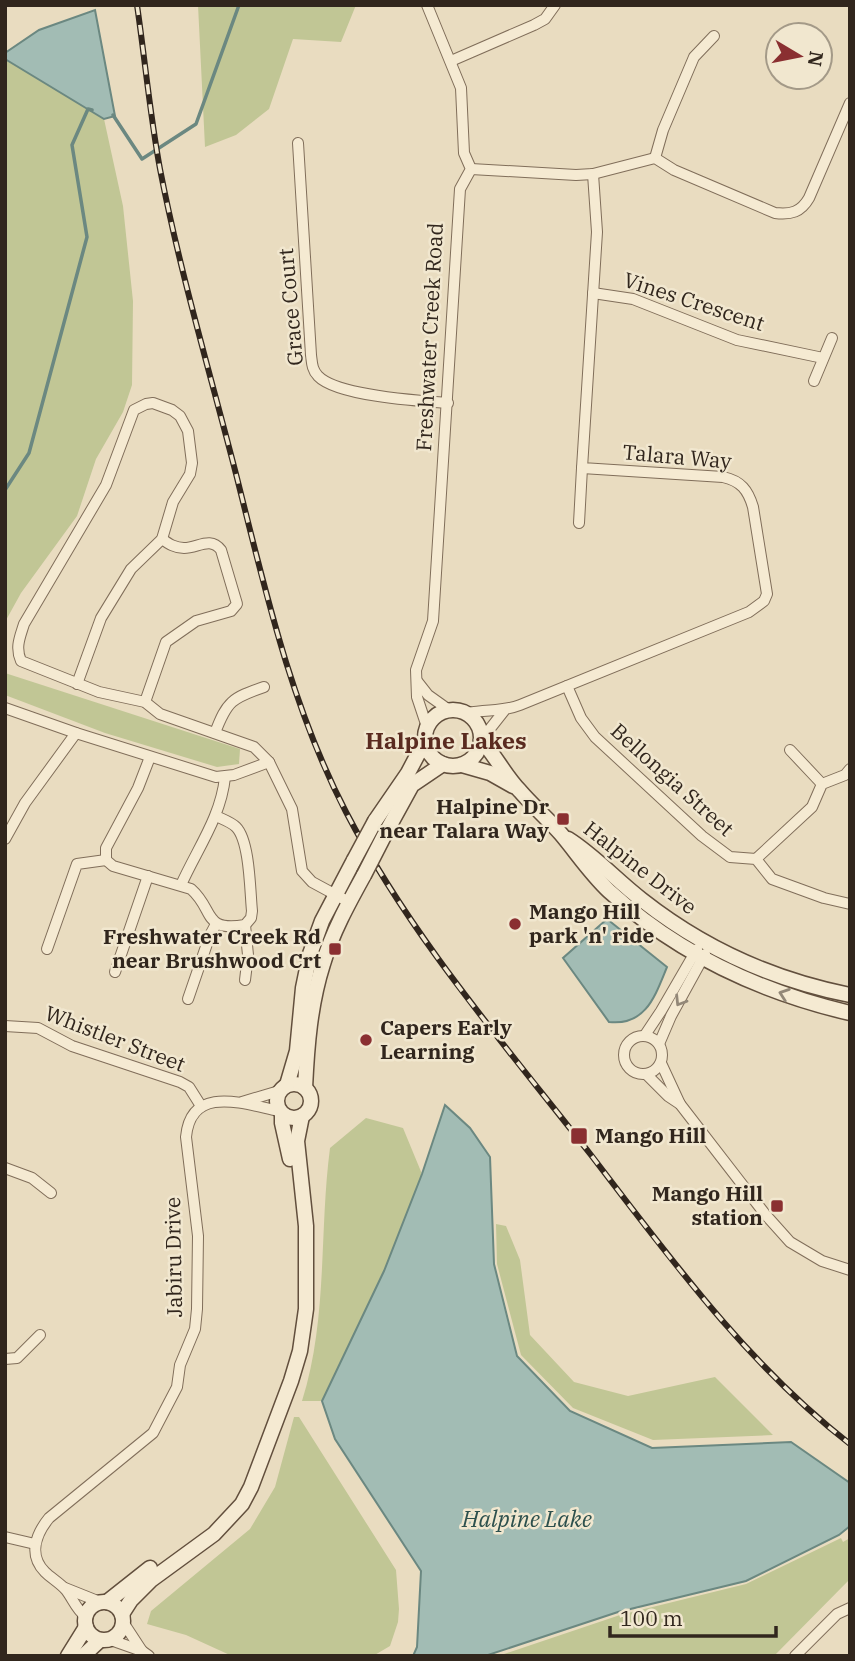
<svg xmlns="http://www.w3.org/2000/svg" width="855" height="1661" font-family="'IBM Plex Serif',serif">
	<rect width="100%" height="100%" fill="#e9dcc0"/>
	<!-- green -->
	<g fill="#c1c695">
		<path d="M198,5H356L341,42L293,39L269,109L236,135L205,147Z"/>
		<path d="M5,59L104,119L123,206L133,301L132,385L123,412L96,459L77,516L21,593L5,622Z"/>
		<path d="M5,673L240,749L239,764L217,767L105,733L5,695Z"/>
		<path d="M366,1118L403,1128L422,1174L384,1271L322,1401H302C328,1319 319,1232 330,1148Z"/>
		<path d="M496,1224L506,1226L520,1260L530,1335L574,1382L628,1396L715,1377L773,1435L653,1440L573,1408L521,1355L497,1264Z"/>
		<path d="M294,1417H299L396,1570L399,1609L398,1622L390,1646L373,1656H232L186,1635L147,1624L151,1611L250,1529L275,1487Z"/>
		<path d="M841,1538L843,1542L850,1538V1579L774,1656H498L620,1615L746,1584Z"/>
	</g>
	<!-- water -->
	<g fill="#a2bcb4" stroke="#6b8881" stroke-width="2">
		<path d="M95,10L115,116L104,119L5,59V53L39,30Z"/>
		<path d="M607,919L667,967C655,996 646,1026 609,1022L563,958Z"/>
		<path d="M445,1105L470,1128L490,1157L494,1264L517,1356L570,1411L652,1448L791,1442L850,1483V1526L839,1535L746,1581L618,1612L485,1656H413L417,1647L421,1571L335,1439L322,1401L384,1271L422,1174Z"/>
	</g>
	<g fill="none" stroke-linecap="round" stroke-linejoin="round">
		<!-- stream -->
		<g stroke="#6b8881" stroke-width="3.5">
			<path d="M113,115L142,159L196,124L239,5"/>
			<path d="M5,490L29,453L87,237L72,145L88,109L92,110"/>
		</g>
		<defs>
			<g id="street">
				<path d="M451,61L534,25L545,19L555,5"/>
				<path d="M298,143L311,355C312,363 312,370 318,376C337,396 419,401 448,403"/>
				<path d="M655,158L663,130L694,57L714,36"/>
				<path d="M471,169L576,175L593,174L655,158L674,170L775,213C791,215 801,212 809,198L850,103"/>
				<path d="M593,293L633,299L737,340L823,358"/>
				<path d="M814,381L832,338"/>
				<path d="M579,523L582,468"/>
				<path d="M417,681L428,695L449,710"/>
				<path d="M77,684L101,618L131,569L162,539L173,502L190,474L192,463L188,431L180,416L172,410L153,403L146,404L134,410L106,485L24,624C20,637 15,647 21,661L99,692L145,702L160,714L254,747L269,762L292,809L302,871L312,882L349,902"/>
				<path d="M567,686L581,718L595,737L702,836L730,857L756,859L772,879L824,898L850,904"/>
				<path d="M145,702L166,642L196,621L231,611L237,604L221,550C210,536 198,548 184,548C175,548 169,544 162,539"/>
				<path d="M5,708L76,733L216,777L234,775L269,762"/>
				<path d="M468,713C486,709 503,712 520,705L749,612L764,601L767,594L753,507C748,490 741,481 723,477L582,468L597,232L593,174"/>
				<path d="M427,727L417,697L416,670L433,621L460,189L471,169L464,153L461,88L427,5"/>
				<path d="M215,733C227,701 232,698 264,687"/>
				<path d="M481,734L489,730L504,711"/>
				<path d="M790,750L822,784"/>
				<path d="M150,757L138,788L106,848V860L113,866L191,889C215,910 202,932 245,925L251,918L252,911C250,892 250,841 236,827C231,822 222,819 216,816"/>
				<path d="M5,839L25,803L76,733"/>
				<path d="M756,859L812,807L822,784L845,775L850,769"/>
				<path d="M181,885C197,849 221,817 225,777"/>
				<path d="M47,949L77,864L106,860"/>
				<path d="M115,972L148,876"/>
				<path d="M245,980L248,955L245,925"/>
				<path d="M188,999L210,935L216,924"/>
				<path d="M5,1026L38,1028L72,1046L180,1082L189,1087L201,1106"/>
				<path d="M645,1035L661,1011L697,949"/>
				<circle cx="643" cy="1055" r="19"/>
				<path d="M659,1044L671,1016L705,954"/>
				<path d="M661,1063L680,1104"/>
				<path d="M646,1074L668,1096L680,1104L765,1214L790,1242L822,1261L850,1270"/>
				<path d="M242,1102L279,1091"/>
				<path d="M5,1168L32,1178L51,1193"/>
				<path d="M5,1359L17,1358L40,1335"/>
				<path d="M5,1537L35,1544"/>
				<path d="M65,1588L100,1602"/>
				<path d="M85,1616C76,1609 73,1599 66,1590C60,1583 51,1578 45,1572C28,1555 36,1534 49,1518L153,1433L177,1387L180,1365L195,1329L197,1309L198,1236L186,1137C191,1084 244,1104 279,1111"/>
				<path d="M123,1622L142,1651"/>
				<path d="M108,1639L142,1651L149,1656"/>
				<path d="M795,1656L837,1614L850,1608"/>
			</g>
			<g id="secondary">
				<circle cx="453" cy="738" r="28"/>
				<path d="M481,740C496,756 505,776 520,791C533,806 548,819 561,834C577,853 590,873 609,891C677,953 760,992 850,1013"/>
				<path d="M462,765L490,773L513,786"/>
				<path d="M375,821L408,773L418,754L426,745"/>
				<path d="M384,836L412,785L443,764"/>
				<path d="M568,839C595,856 617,881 642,900C703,948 774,980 850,995"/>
				<circle cx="294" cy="1101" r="17"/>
				<path d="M287,1085L297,1051L303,988L310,954L322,921L354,860"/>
				<path d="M305,1088C307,1046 310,1005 323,964C332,933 348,904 364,875"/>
				<path d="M282,1115V1123L290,1159"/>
				<circle cx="104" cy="1621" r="19"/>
				<path d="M107,1602L150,1568"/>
				<path d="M122,1614L131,1600L151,1580L214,1534L242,1504L251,1487L291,1381L300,1351L306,1309V1226L297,1141L302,1116"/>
				<path d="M68,1656L86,1627"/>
				<path d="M83,1656L100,1640"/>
			</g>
		</defs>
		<!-- street casing -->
		<use href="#street" stroke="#806e5a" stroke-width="12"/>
		<!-- secondary casing -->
		<use href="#secondary" stroke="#624f3d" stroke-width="17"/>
		<!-- street -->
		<use href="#street" stroke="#f5ead2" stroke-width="10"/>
		<!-- secondary -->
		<use href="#secondary" stroke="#f5ead2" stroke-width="14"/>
		<defs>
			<path id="rail" d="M137,5C145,60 150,115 160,169C180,272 210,373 236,474C265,589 291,706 346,812C411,937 505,1045 591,1155C670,1258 747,1364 850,1444"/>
		</defs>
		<!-- rail casing -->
		<use href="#rail" stroke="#31261d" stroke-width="6"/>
		<!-- rail -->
		<use href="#rail" stroke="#f1e7cf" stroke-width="3.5" stroke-dasharray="10" stroke-linecap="butt"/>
		<defs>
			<g id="secondary-bridge">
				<path d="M354,860L375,821"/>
				<path d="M364,875L384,836"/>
			</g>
		</defs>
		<!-- secondary-bridge casing -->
		<use href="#secondary-bridge" stroke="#624f3d" stroke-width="17" stroke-linecap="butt"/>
		<!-- secondary-bridge -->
		<use href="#secondary-bridge" stroke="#f5ead2" stroke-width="14"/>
	</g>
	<!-- one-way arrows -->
	<defs><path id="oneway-chevron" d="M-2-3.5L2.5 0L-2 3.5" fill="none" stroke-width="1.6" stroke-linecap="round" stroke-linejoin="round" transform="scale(1.75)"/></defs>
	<g stroke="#938878">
		<use href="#oneway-chevron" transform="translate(784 994) rotate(-161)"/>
		<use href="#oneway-chevron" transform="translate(680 1001) rotate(122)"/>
	</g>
	<!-- markers -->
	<g fill="#8a2f31" stroke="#f1e7cf" stroke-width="2.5">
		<rect x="556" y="812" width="14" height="14" rx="3.5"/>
		<circle cx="515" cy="924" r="7"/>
		<rect x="328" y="942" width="14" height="14" rx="3.5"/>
		<circle cx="366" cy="1040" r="7"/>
		<rect x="570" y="1127" width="18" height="18" rx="3.5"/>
		<rect x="770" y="1199" width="14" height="14" rx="3.5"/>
	</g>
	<g text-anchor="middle" stroke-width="5" stroke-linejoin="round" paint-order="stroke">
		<!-- street labels -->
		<g font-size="21" fill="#31261d" stroke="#f1e7cf">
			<text transform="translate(694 302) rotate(18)" y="7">Vines Crescent</text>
			<text transform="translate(291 307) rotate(-95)" y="7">Grace Court</text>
			<text transform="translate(430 337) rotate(-87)" y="7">Freshwater Creek Road</text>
			<text transform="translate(677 457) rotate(5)" y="7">Talara Way</text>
			<text transform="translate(672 780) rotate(42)" y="7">Bellongia Street</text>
			<text transform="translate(640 868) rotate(38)" y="7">Halpine Drive</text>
			<text transform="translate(115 1039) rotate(21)" y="7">Whistler Street</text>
			<text transform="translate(174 1257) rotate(-91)" y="7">Jabiru Drive</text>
		</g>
		<!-- poi labels -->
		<g font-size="21" font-weight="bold" fill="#31261d" stroke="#f1e7cf" text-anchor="end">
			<text x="549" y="814">Halpine Dr<tspan x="549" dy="24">near Talara Way</tspan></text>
			<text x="529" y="919" text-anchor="start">Mango Hill<tspan x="529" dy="24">park 'n' ride</tspan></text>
			<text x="321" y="944">Freshwater Creek Rd<tspan x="321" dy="24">near Brushwood Crt</tspan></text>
			<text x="380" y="1035" text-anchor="start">Capers Early<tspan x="380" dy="24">Learning</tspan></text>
			<text x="595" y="1143" text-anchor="start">Mango Hill</text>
			<text x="763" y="1201">Mango Hill<tspan x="763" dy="24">station</tspan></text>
		</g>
		<!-- neighbourhood labels -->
		<g font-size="23" font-weight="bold" fill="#5a2b20" stroke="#f1e7cf">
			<text x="446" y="749">Halpine Lakes</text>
		</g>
		<!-- water labels -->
		<g font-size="23" font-style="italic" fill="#2d504d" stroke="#f1e7cf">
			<text x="527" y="1527">Halpine Lake</text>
		</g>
	</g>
	<!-- border -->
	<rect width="855" height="1661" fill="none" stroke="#31261d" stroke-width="14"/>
	<!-- north arrow -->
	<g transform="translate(799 56) rotate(100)"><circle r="33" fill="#f1e7cf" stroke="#a49a88" stroke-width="2"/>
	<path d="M0-5L12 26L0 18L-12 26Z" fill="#8a2f31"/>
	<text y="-10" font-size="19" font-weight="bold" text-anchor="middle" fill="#31261d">N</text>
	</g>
	<!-- scale -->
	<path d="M610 1626v10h166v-10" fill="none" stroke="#31261d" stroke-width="3.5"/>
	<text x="620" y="1626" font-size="21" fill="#31261d" stroke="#f1e7cf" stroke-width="5" paint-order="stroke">100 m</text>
</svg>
